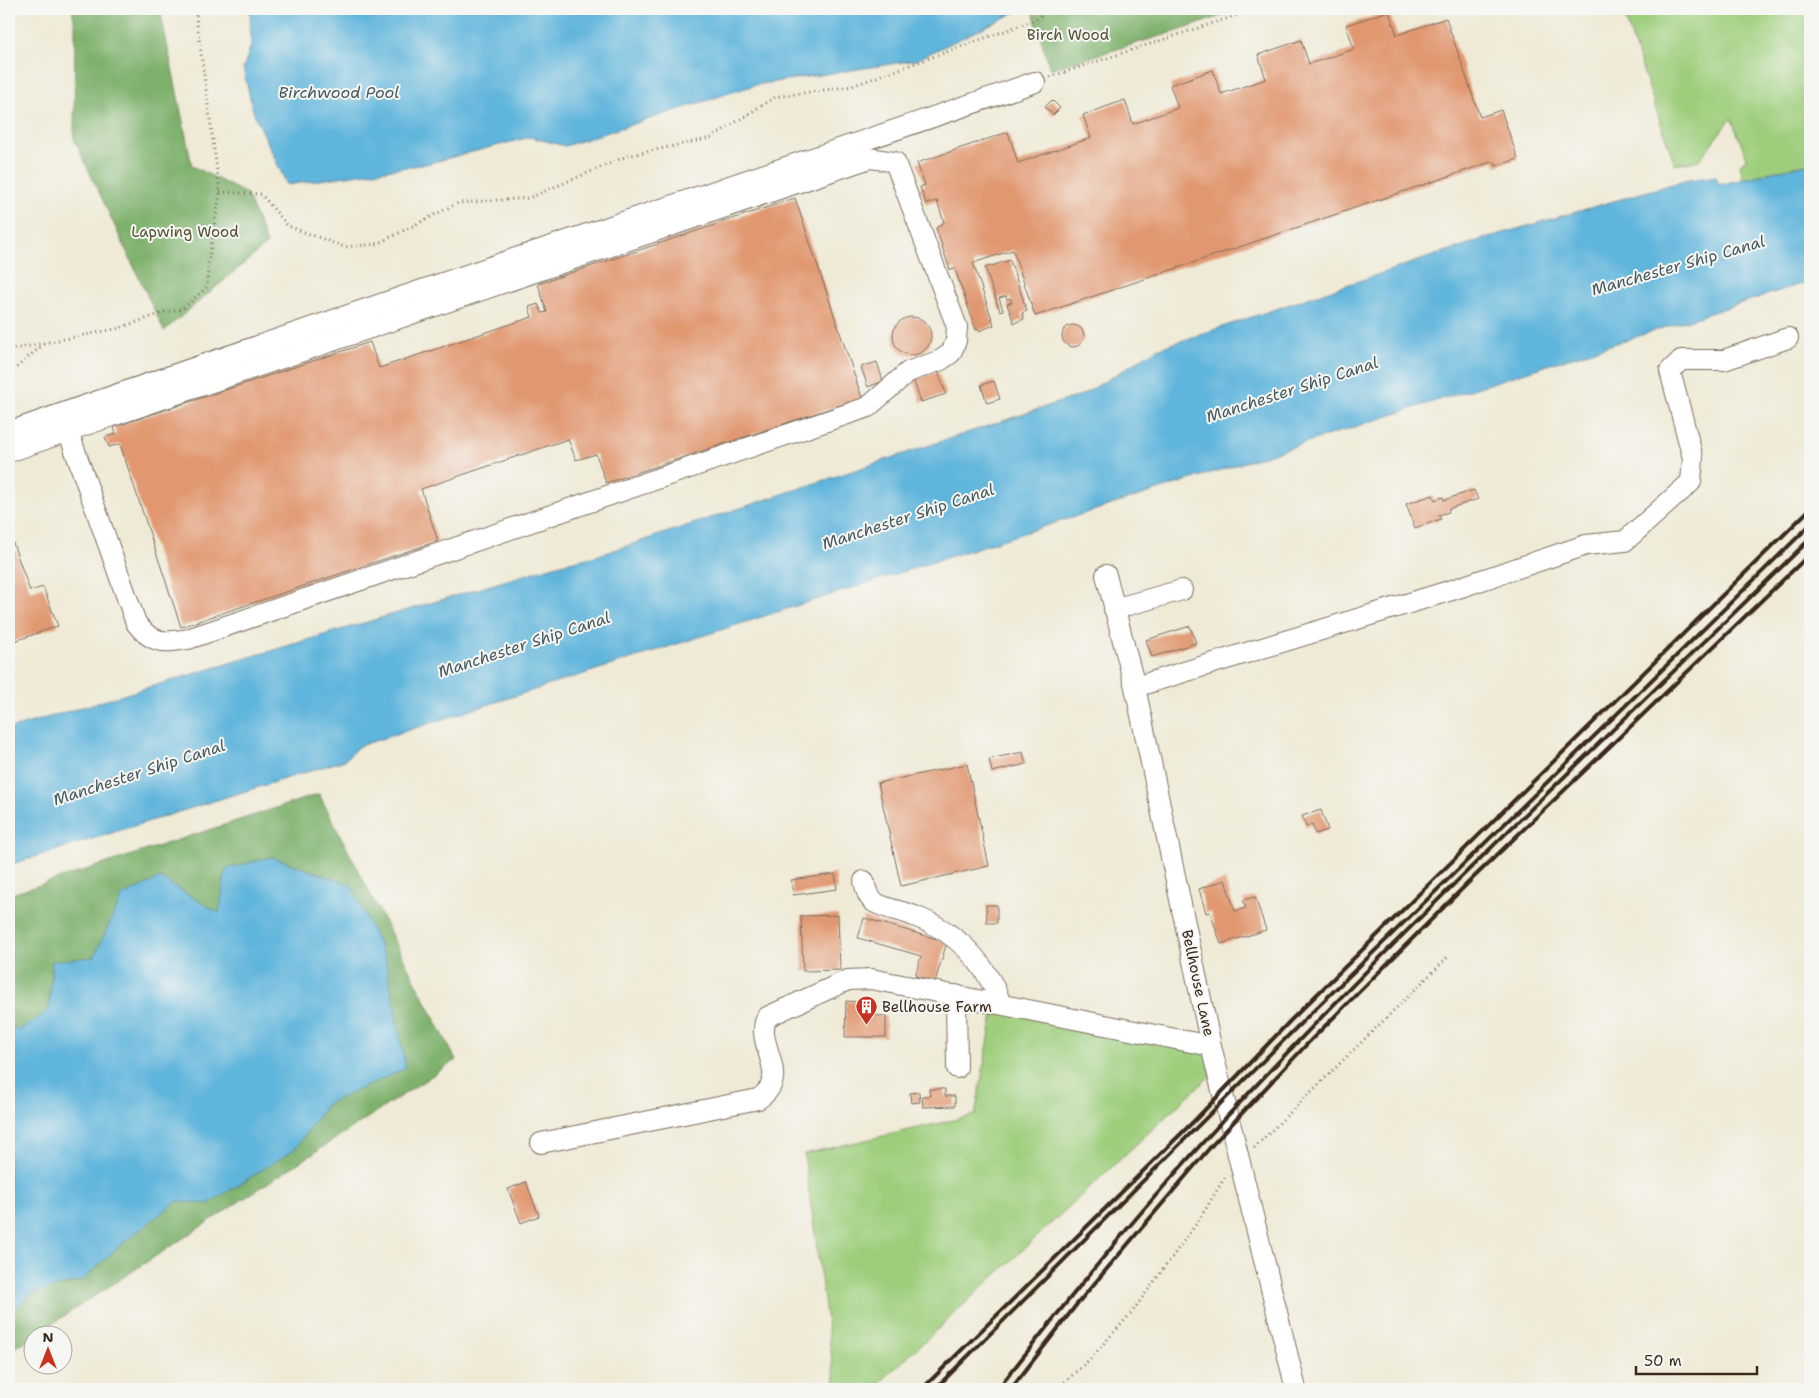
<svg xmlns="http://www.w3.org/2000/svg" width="1819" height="1398" font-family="'Shantell Sans',sans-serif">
	<rect width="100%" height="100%" fill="#f6f6f2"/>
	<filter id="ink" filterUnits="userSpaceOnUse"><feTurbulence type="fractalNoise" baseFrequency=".02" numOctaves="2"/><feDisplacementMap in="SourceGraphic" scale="10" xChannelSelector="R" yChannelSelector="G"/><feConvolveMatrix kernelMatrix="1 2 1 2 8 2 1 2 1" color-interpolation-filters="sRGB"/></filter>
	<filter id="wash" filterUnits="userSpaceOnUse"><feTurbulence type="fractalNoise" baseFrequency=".0096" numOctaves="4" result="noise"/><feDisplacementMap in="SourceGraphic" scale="20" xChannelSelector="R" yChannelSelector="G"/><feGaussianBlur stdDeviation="1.12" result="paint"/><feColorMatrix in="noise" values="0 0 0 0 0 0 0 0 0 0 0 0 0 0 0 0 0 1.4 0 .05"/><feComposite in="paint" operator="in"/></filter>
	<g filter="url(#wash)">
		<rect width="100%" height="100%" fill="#efead6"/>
		<!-- green -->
		<g fill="#9ece7c" stroke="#6c7c4d">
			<path d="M1622,9H1810V163L1743,179L1740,164L1747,158L1731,118L1699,160L1675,165Z"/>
			<path d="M995,1004L1208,1048L1214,1072L873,1389H836L804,1154L975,1115Z"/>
		</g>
		<!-- forest -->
		<g fill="#7eb16c" stroke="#5c6e45">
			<path d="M72,9H160L192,166L247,194L267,244L164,331L74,139L75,26Z"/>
			<path d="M1032,9H1241L1181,30L1050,69Z"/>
			<path d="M319,794L456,1060L9,1352V895Z"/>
		</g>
		<!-- water -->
		<g fill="#60b5dc" stroke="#4e707d">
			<path d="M250,9H1022L916,60L755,85L565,146L530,137L426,164L287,185L253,111L243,68L251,46Z"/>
			<path d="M1810,163V281L359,746L345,760L9,865V729L561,564L596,556L1084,394L1157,349L1486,238L1683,181L1716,176L1719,185Z"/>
			<path d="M272,857L351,885L385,957L406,1068L327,1104L295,1149L208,1204L177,1201L119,1246L83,1280L31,1294L9,1313V1021L18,1031L49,1010L52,961L94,957L122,896L160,878L219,913L226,869Z"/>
		</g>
		<g id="blocks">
			<!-- building -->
			<g fill="#e19871">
				<path d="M1389,11L1397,35L1446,18L1480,117L1501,110L1518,159L1496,166L1494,161L1035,316L1013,250L973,263L994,325L979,331V329L976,330L955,269L950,270L936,228L944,222L937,201L926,204L920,187L925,185L917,163L1008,132L1018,163L1091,138L1083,115L1125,100L1133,124L1178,108L1170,85L1213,70L1221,94L1266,79L1258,55L1301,40L1309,64L1354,49L1346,25Z"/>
				<path d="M1052,100L1060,108L1053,115L1045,107Z"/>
				<path d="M795,198L862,398L606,483L596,454L576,460L568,439L421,489L438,541L181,627L120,444L109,447L105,437L116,434L114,427L370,342L379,368L532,317L529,307L538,304L542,313L547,312L538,284Z"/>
				<path d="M1010,260L1027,311L1022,313L1024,319L1014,323L1007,304L1012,302L1010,298L1007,299L1006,296L999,298L1003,310L1000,311L985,268Z"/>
				<circle cx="912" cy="336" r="19"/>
				<circle cx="1073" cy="336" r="11"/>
				<path d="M877,362L883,381L868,387L861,367Z"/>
				<path d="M938,371L946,394L921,402L913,379Z"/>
				<path d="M994,381L1000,399L987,403L981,385Z"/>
				<path d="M1474,490L1478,499L1448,509L1449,512L1439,515L1441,519L1415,528L1406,504L1433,495L1435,500L1443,497L1444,500Z"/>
				<path d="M9,532L30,591L43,587L58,626L9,643Z"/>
				<path d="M1190,626L1196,643L1152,657L1146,640Z"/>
				<path d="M1023,752L1026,764L992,772L989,759Z"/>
				<path d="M967,764L989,866L901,886L878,783Z"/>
				<path d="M1321,810L1328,830L1315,834L1312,824L1306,827L1302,816Z"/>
				<path d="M835,874L837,889L793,895L791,880Z"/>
				<path d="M1225,880L1235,911L1246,908L1243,900L1255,897L1266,930L1221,944L1210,912L1206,913L1199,889Z"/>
				<path d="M986,905H997V923H987Z"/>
				<path d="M838,915L840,970L803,971L801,916Z"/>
				<path d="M864,918L947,942L935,982L915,976L921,956L858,938Z"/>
				<path d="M846,1001L861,1002V1015L886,1016V1037H845Z"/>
				<path d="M929,1089H945V1096H955V1106L923,1107L922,1096H930Z"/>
				<path d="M919,1092L920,1102L911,1103L910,1093Z"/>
				<path d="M526,1182L539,1216L521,1223L508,1189Z"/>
			</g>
		</g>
	</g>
	<g filter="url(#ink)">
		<use href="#blocks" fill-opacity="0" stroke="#7a6d5e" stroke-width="1"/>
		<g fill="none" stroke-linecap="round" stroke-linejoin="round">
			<defs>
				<g id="minor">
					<path d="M9,432C350,312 693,200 1035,82"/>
					<path d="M9,452L68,431L870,158L895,162L957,327L956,341L951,353L941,360L908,372L868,407L188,639C163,643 152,644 136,623L68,431"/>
					<path d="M1106,575L1135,687L1211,1046L1296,1389"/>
					<path d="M1114,609L1182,590"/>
					<path d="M1135,687L1452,590L1586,545L1625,541L1691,482L1693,458L1670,371L1681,360H1724L1788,338"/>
					<path d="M864,881C866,889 867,897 874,902C885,909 902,911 914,916C956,931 986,962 1001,1004"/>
					<path d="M956,995L957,1068"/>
					<path d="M541,1143L758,1099C794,1076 753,1045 767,1017L848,980L871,979L1211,1046"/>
				</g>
			</defs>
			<!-- minor casing -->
			<use href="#minor" stroke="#7a6d5e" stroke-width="22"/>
			<!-- path -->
			<g stroke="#7a6d5e" stroke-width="3" stroke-dasharray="1 4" stroke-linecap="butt">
				<path d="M1050,77L1256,9"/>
				<path d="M220,192L261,194L288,226L344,247L377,244L458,203L529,198L627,156L711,138L775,97L852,86L1035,20L1049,9"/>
				<path d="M9,350L120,328L165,312L182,309L207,287L208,264L220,192L195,9"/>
				<path d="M9,374L46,342"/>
				<path d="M1254,1148L1449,956"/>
				<path d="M1057,1389L1091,1358L1132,1312L1199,1220L1225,1177"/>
			</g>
			<!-- minor -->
			<use href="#minor" stroke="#fff" stroke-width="20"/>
			<!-- rail -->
			<g stroke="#3b2a1e" stroke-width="4">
				<path d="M922,1389L1196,1119L1290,1021L1810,509"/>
				<path d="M935,1389L1297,1027L1810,525"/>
				<path d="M998,1389C1068,1299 1140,1210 1218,1126C1407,922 1612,733 1810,539"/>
				<path d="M1011,1389L1077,1304L1213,1144L1310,1041L1473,878L1810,554"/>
			</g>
		</g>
	</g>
	<!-- icons -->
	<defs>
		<symbol id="building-pin" viewBox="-11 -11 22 30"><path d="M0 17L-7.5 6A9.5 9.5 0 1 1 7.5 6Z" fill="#c8321e" stroke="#f6f6f2"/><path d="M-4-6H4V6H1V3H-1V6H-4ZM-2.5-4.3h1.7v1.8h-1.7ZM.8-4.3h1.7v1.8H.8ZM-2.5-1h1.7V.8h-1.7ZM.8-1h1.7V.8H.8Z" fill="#fff"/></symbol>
	</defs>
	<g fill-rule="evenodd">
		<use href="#building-pin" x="854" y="994" width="25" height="34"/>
	</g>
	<g text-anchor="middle" stroke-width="4" stroke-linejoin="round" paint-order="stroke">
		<!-- park labels -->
		<g font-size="15" fill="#545336" stroke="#f6f6f2">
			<text x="1068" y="40">Birch Wood</text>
			<text x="185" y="237">Lapwing Wood</text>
		</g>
		<!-- street labels -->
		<g font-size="15" fill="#3b2a1e" stroke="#f6f6f2">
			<text transform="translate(1198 983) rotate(78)" y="5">Bellhouse Lane</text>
		</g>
		<!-- poi labels -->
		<g font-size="15" fill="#3b2a1e" stroke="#f6f6f2" text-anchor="start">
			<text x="882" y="1012">Bellhouse Farm</text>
		</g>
		<!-- water labels -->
		<g font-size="16" font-style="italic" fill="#485b60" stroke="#f6f6f2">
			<text x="339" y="98">Birchwood Pool</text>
			<text transform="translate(1678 265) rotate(-16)" y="6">Manchester Ship Canal</text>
			<text transform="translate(1292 389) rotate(-18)" y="6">Manchester Ship Canal</text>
			<text transform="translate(908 516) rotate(-18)" y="6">Manchester Ship Canal</text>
			<text transform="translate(524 644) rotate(-18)" y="6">Manchester Ship Canal</text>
			<text transform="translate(139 772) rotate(-18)" y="6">Manchester Ship Canal</text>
		</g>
	</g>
	<!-- margin -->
	<rect width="1819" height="1398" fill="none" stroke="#f6f6f2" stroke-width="30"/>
	<!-- north arrow -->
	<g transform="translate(48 1350)"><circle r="24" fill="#f6f6f2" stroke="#aba49d"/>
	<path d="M0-4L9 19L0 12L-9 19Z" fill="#c8321e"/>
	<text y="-8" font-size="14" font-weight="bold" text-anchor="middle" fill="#3b2a1e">N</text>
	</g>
	<!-- scale -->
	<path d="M1636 1366v8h121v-8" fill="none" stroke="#3b2a1e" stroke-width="2.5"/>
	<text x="1644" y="1366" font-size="15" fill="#3b2a1e" stroke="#f6f6f2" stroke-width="4" paint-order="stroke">50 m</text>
</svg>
